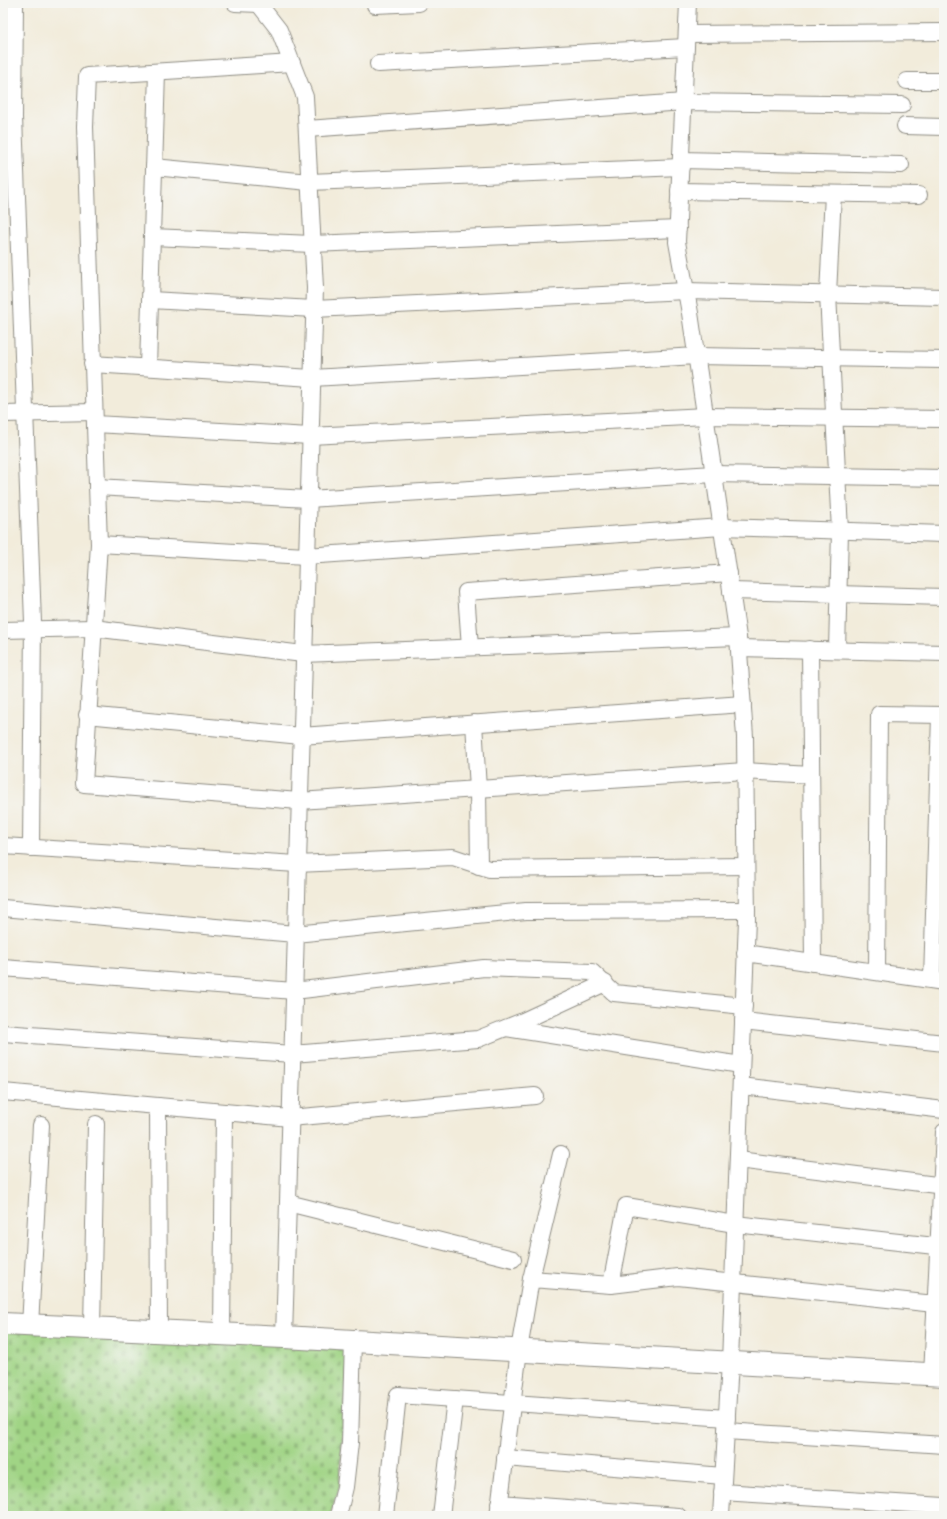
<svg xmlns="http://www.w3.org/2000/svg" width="947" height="1519" font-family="'Libre Caslon Text',serif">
	<defs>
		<pattern id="cemetery-stones" width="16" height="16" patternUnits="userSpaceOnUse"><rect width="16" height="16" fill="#a0d485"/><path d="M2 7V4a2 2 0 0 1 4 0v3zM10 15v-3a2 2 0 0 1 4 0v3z" fill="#8ab673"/></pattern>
	</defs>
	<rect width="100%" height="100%" fill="#f6f6f2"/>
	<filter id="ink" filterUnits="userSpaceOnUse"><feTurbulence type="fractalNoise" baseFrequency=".025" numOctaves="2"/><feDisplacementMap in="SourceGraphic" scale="8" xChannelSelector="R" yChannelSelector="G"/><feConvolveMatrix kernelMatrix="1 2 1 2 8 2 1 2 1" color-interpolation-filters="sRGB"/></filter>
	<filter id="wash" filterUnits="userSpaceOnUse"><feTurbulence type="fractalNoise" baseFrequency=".012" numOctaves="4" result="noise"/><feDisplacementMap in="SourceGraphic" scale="16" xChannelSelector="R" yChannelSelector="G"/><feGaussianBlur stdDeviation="0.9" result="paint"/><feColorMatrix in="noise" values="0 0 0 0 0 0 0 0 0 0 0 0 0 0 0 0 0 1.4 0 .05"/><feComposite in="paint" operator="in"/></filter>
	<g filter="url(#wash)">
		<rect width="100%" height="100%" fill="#f2ecdb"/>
		<!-- cemetery -->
		<path fill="url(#cemetery-stones)" stroke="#668058" d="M3,1325L349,1340L339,1489L330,1516H3Z"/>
	</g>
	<g filter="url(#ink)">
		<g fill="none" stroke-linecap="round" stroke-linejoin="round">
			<defs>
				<g id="street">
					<path d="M15,3L14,117L33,622L31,848"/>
					<path d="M235,3L259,4"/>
					<path d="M258,3L279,30L305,97L315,288L284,1337"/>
					<path d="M688,3L677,242L690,313L738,637L745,737L747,919L730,1362L721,1516"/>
					<path d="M375,5L419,3"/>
					<path d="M687,34L944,32"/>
					<path d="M292,63L87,76L85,127L99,544L84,784L299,801L745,771L811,775"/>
					<path d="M378,64L686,47"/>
					<path d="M907,81H944"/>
					<path d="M905,126L944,127"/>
					<path d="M307,129L684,102L902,105"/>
					<path d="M681,160L901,165"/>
					<path d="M154,167L309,182L681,167"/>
					<path d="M679,191L919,195"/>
					<path d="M833,194L828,294L840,531L837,650"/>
					<path d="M152,237L312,244L678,229"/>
					<path d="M150,300L314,309L686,291L944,297"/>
					<path d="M92,364L312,378L697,356L944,360"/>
					<path d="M148,367L157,72"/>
					<path d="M3,414L94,412"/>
					<path d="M95,424L310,436L706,416L944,419"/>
					<path d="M97,487L308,499L714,474L944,478"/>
					<path d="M99,544L306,556L722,527L944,534"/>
					<path d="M731,591L944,597"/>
					<path d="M3,630L93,628L303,654L738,637"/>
					<path d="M470,647L466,592L729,573"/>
					<path d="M739,648L944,653"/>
					<path d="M810,649L813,963"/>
					<path d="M87,715L301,736L743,704"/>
					<path d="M474,723L478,789L479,866"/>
					<path d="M3,846L297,864L453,857L489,869L746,866"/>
					<path d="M3,908L295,934L526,911L747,910"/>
					<path d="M745,953L944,982"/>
					<path d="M3,968L294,991L484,968L592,972L614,993L744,1006"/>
					<path d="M877,972L879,714L944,715"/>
					<path d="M932,980L940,715"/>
					<path d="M743,1021L944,1043"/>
					<path d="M506,1028L741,1065"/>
					<path d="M3,1033L292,1054L478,1039L523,1021L605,983"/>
					<path d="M741,1086L944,1110"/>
					<path d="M3,1092L290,1118L535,1096"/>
					<path d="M158,1106L159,1331"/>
					<path d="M738,1160L944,1186"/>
					<path d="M288,1203L513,1259"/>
					<path d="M531,1279L561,1154"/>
					<path d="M611,1285L626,1206L735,1224L944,1247"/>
					<path d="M30,1326L41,1125"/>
					<path d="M92,1328L96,1124"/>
					<path d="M222,1334L224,1112"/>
					<path d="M932,1375L944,1132"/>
					<path d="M726,1431L944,1445"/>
					<path d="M505,1458L723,1476"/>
					<path d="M722,1492L944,1506"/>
					<path d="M499,1503L678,1516"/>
					<path d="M338,1516L345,1487L350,1443L353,1341"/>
					<path d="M385,1516L398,1395L727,1418"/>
					<path d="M441,1516L455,1399"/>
					<path d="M498,1516L519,1350L531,1279L611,1285L678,1277L944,1305"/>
				</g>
				<path id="secondary" d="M3,1324L284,1337L944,1375"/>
			</defs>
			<!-- street casing -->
			<use href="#street" stroke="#8e8c83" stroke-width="18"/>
			<!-- secondary casing -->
			<use href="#secondary" stroke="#8e8c83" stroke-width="24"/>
			<!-- street -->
			<use href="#street" stroke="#fff" stroke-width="16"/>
			<!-- secondary -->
			<use href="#secondary" stroke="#fff" stroke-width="22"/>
		</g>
	</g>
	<!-- margin -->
	<rect width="947" height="1519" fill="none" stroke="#f6f6f2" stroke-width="16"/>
</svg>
